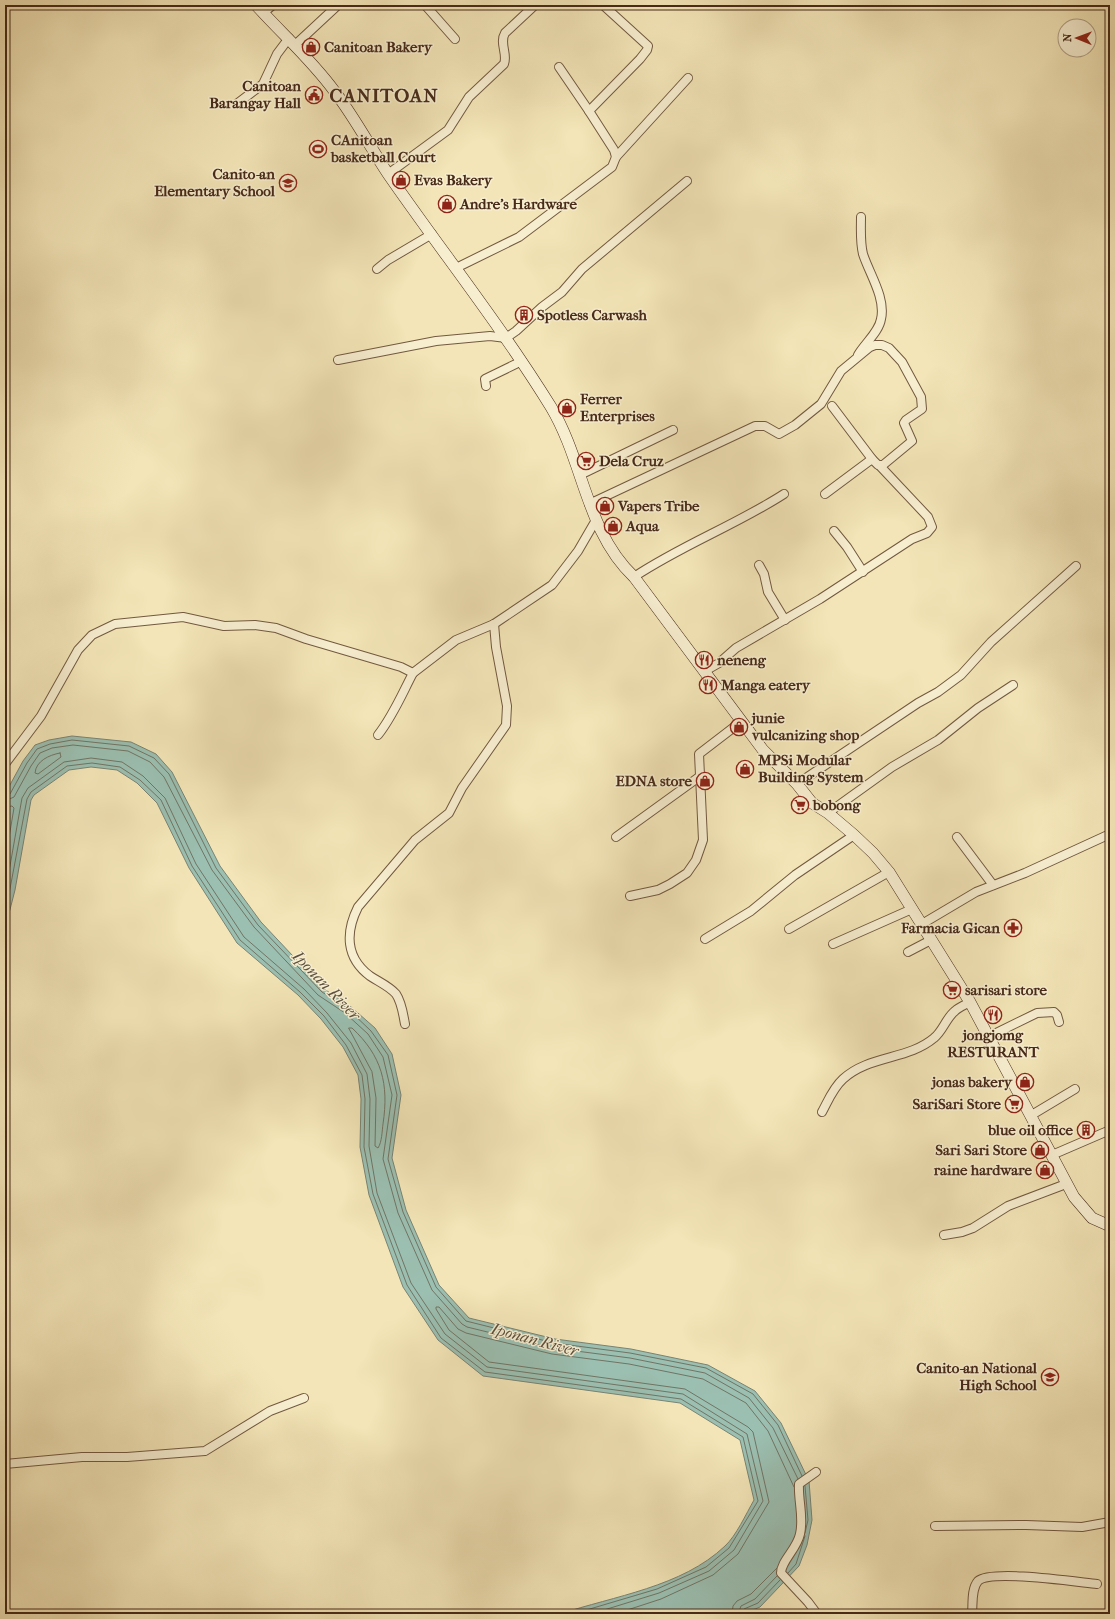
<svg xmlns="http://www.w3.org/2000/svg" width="1115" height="1619" font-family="'IM FELL French Canon',serif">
	<rect width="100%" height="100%" fill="#f3e5b7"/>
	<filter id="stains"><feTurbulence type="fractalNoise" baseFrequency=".005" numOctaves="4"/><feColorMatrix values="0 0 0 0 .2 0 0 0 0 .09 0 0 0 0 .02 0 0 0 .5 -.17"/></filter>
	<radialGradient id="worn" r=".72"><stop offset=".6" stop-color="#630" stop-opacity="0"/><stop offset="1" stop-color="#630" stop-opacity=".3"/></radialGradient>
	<!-- water -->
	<path fill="#9bbfb1" stroke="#798374" d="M72,736L131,742L156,754L172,772L220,866L261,922L324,989L350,1006L375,1028L392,1054L401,1095L392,1158L406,1210L439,1285L469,1318L555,1339L631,1349L708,1365L755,1391L781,1423L809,1481L812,1520L807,1545L799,1566L760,1607L743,1614H560C614,1596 682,1587 725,1546C736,1536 746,1514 754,1500L740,1440L680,1403L483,1376L438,1340L403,1287L369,1195L360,1147L361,1099L358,1075L343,1047L321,1019L298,995L237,943L189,868L157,803L137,783L117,770L91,767L69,770L34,795L31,800L15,890L5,929V794L23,761L35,745L49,740Z"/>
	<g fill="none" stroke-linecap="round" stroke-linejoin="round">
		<!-- shore -->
		<g stroke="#717464" stroke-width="1">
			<path d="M60,753L61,757L38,774L35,773C36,761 49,755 60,753Z"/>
			<path d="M5,796L10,794L27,763L37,749L50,744L72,740L129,746L154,758L169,774L216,868L258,925L322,992L348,1009L371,1031L388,1055L397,1095L388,1159L403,1212L436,1287L466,1321L554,1343L630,1353L706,1368L753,1394L778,1425L802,1476"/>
			<path d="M5,801L14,797L31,766L40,753L52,748L73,745L128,751L150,762L164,777L212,870L254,927L318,995L345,1013L368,1034L383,1057L392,1095L383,1159L398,1213L432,1290L462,1324L467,1327L553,1348L630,1358L705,1373L749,1398L773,1428L798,1479"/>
			<path d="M5,807L12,806L14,808L5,861"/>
			<path d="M5,894L22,798L28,788L64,762L91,758L122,762L143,776L165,798L196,864L244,937L304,989L327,1013L351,1043L367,1074L370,1099L369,1146L377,1193L411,1283L445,1334L487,1367L683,1394L747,1434L763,1501L734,1550L709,1571L659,1593L591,1614"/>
			<path d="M5,915L27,799L31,792L67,766L92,763L120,767L140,780L161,800L192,866L240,940L300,992L324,1016L346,1045L362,1075L365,1099L364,1147L373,1194L407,1285L441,1338L485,1372L681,1399L743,1437L758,1501L729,1548L706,1567L657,1589L573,1614"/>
			<path d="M349,1028H352C382,1056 389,1084 383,1124C382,1131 382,1142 378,1148L375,1146L376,1098L372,1072Z"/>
			<path d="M805,1486L808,1520L805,1533"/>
			<path d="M788,1573L796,1564L805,1536"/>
			<path d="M615,1614L661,1599L713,1575L738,1554L769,1502L753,1432L748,1427L685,1389L489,1362L449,1330L436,1309V1307H439L458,1329L466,1333L552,1354L629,1364L703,1379L746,1403L768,1431L794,1487"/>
			<path d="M732,1614L733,1606L737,1601L751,1594L777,1568"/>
			<path d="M738,1614L741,1606L755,1599L777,1576"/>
			<path d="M743,1614L744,1609L758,1603L780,1580"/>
		</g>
		<defs>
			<g id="street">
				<path d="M425,5L455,39"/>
				<path d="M263,13L273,5"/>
				<path d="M295,45L338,5"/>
				<path d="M559,67L589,111"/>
				<path d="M238,103L263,84L277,54L289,38"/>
				<path d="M616,157L688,78"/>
				<path d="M388,174L448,130L469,97L504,64C508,54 499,43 505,33L535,5"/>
				<path d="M456,268L519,237L612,167L616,157L614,150L589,111L640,59L647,50L648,46L603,5"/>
				<path d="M377,269L388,260L432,234"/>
				<path d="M858,355C865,343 879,332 881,319C886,298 869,273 863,254C860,242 861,229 861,217"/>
				<path d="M338,360L436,341L490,336L506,338L516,331L542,307L562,292L582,269L687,181"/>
				<path d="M486,386L485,379L522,361"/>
				<path d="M832,406L872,459"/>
				<path d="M580,475L673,430"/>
				<path d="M589,504L755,426H765L779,434L795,425L821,404L841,371L870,347L875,345H882L889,348L902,362L921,397L922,409L906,420L904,423L912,441L883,465H878L872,459L825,494"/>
				<path d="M834,531L847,547L863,572"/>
				<path d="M759,565L764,574L768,592L785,620"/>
				<path d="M634,577C682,545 736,525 784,494"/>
				<path d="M705,671L719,663L736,648L820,599L912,539L927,533L932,527L928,517L880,466"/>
				<path d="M378,735C393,716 402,694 413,673"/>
				<path d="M5,764L41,716L78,650L92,635L115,624L183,617L224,626L255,625L276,628L306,639L401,667L413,673L456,640L494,624L552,585L578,551L596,520"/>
				<path d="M797,784L918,703L938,692L961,675L991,642L1076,566"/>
				<path d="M828,813L892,767L938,740L978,708L1013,685"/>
				<path d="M616,837L699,777"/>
				<path d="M957,837L993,885"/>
				<path d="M630,896L658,890L670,884L687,873L696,860L703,840L699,754L742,721"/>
				<path d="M922,924L976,892L1025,873L1110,834"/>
				<path d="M789,929L889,872"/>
				<path d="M705,939L751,911L795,875L854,835"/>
				<path d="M833,944L912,909"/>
				<path d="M908,952L931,940"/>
				<path d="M405,1024C403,1014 402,1003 396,994C389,986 379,982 370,976C346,958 345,933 358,907L415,840L449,813L462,788L506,725L507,706L496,647L494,624"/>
				<path d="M988,1037L1037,1013L1054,1012L1057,1015L1059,1022"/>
				<path d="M822,1112C828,1101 833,1088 843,1079C869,1055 908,1060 934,1038C943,1031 946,1018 955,1011C959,1007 965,1005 970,1002"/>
				<path d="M1030,1116L1075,1089"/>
				<path d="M1052,1155L1110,1130"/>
				<path d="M944,1235L962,1232L973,1228L1008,1206L1066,1184"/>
				<path d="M5,1464L82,1457H127L205,1451L270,1411L304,1398"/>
				<path d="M816,1472L799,1484C798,1501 804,1517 800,1534C797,1549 781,1561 781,1573L808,1602L817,1614"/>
				<path d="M935,1526L1026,1525L1082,1527L1110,1522"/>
				<path d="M972,1614C973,1604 971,1589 978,1581C991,1569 1077,1582 1097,1584"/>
			</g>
			<path id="secondary" d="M256,5C282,34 312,60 335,92C355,118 370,147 388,174C442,252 501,326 551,407C584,462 586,532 634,577L763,750L797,784L812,803L828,813L854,835L873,853L889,872L970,1002L1074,1197L1092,1218L1110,1226"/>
		</defs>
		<!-- street casing -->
		<use href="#street" stroke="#725940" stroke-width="10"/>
		<!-- secondary casing -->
		<use href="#secondary" stroke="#472a18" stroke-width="12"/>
		<!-- street -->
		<use href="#street" stroke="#f7eed0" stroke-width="8"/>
		<!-- secondary -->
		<use href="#secondary" stroke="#f7eed0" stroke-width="11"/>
	</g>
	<!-- icons -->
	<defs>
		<symbol id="shop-ring" viewBox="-11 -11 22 22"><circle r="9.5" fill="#f7eed0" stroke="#8f2418" stroke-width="1.5"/><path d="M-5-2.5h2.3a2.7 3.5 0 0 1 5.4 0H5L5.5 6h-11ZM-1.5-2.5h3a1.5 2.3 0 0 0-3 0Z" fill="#8f2418"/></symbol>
		<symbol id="civic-ring" viewBox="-11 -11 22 22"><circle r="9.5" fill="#f7eed0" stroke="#8f2418" stroke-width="1.5"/><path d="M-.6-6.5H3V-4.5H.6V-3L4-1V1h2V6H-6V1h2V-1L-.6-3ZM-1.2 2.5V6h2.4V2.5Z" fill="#8f2418"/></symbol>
		<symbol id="stadium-ring" viewBox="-11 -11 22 22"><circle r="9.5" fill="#f7eed0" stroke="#8f2418" stroke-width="1.5"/><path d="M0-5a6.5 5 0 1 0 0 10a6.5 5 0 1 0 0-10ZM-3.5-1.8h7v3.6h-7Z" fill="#8f2418"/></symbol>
		<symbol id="school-ring" viewBox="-11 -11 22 22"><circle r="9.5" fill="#f7eed0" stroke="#8f2418" stroke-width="1.5"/><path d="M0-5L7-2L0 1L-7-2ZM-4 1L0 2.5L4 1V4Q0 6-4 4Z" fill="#8f2418"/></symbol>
		<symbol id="building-ring" viewBox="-11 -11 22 22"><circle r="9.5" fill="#f7eed0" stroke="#8f2418" stroke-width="1.5"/><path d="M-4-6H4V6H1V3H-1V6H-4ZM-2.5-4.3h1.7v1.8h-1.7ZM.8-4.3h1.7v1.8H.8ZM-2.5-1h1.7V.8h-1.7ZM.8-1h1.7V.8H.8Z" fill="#8f2418"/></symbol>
		<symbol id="supermarket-ring" viewBox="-11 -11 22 22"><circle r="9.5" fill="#f7eed0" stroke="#8f2418" stroke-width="1.5"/><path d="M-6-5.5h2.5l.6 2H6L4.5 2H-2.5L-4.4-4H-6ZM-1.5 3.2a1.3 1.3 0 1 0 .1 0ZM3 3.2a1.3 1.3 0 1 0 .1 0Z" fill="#8f2418"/></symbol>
		<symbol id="restaurant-ring" viewBox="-11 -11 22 22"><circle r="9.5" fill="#f7eed0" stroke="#8f2418" stroke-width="1.5"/><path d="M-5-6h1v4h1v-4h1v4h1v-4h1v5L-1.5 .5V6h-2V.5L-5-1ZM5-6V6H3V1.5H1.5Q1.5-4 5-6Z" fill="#8f2418"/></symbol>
		<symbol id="pharmacy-ring" viewBox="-11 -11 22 22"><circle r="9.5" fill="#f7eed0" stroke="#8f2418" stroke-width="1.5"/><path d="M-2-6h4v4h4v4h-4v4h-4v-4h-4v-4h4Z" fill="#8f2418"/></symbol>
	</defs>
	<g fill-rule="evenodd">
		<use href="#shop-ring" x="301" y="37" width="20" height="20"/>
		<use href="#civic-ring" x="304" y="85" width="20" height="20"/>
		<use href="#stadium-ring" x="308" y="139" width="20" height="20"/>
		<use href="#shop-ring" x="391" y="170" width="20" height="20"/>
		<use href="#school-ring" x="278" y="173" width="20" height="20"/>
		<use href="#shop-ring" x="437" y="194" width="20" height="20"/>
		<use href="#building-ring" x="514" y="305" width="20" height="20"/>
		<use href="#shop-ring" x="557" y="398" width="20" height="20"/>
		<use href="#supermarket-ring" x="576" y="451" width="20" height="20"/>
		<use href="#shop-ring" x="595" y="496" width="20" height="20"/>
		<use href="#shop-ring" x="603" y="516" width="20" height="20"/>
		<use href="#restaurant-ring" x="694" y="650" width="20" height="20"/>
		<use href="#restaurant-ring" x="698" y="675" width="20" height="20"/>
		<use href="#shop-ring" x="729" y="717" width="20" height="20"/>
		<use href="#shop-ring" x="735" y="759" width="20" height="20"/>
		<use href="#shop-ring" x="695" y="771" width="20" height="20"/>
		<use href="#supermarket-ring" x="790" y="795" width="20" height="20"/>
		<use href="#pharmacy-ring" x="1003" y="918" width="20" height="20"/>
		<use href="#supermarket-ring" x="942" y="980" width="20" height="20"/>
		<use href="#restaurant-ring" x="983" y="1005" width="20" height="20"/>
		<use href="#shop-ring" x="1015" y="1072" width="20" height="20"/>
		<use href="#supermarket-ring" x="1004" y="1094" width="20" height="20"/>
		<use href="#building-ring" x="1076" y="1120" width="20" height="20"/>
		<use href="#shop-ring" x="1030" y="1140" width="20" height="20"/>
		<use href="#shop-ring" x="1035" y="1160" width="20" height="20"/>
		<use href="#school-ring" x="1040" y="1367" width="20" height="20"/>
	</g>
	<g text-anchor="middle" stroke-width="3" stroke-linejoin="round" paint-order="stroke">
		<!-- poi labels -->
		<g font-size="15" font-weight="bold" fill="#472a18" stroke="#f7eed0" text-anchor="start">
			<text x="324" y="52">Canitoan Bakery</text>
			<text x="301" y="91" text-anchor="end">Canitoan<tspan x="301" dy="17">Barangay Hall</tspan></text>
			<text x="331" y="145">CAnitoan<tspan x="331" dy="17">basketball Court</tspan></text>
			<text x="275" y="179" text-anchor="end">Canito-an<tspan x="275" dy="17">Elementary School</tspan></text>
			<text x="414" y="185">Evas Bakery</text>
			<text x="460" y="209">Andre's Hardware</text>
			<text x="537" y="320">Spotless Carwash</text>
			<text x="580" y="404">Ferrer<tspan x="580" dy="17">Enterprises</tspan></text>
			<text x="599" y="466">Dela Cruz</text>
			<text x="618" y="511">Vapers Tribe</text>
			<text x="626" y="531">Aqua</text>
			<text x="717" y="665">neneng</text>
			<text x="721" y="690">Manga eatery</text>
			<text x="752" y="723">junie<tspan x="752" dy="17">vulcanizing shop</tspan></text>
			<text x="758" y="765">MPSi Modular<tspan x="758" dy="17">Building System</tspan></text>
			<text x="692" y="786" text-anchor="end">EDNA store</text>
			<text x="813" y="810">bobong</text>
			<text x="1000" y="933" text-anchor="end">Farmacia Gican</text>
			<text x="965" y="995">sarisari store</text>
			<text x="993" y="1040" text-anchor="middle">jongjomg<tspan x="993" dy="17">RESTURANT</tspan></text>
			<text x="1012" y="1087" text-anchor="end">jonas bakery</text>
			<text x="1001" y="1109" text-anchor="end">SariSari Store</text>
			<text x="1073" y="1135" text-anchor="end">blue oil office</text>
			<text x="1027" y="1155" text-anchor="end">Sari Sari Store</text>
			<text x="1032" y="1175" text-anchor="end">raine hardware</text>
			<text x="1037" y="1373" text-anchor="end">Canito-an National<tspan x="1037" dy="17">High School</tspan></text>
		</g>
		<!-- water labels -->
		<g font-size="16" font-style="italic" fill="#5c4f3e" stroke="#f7eed0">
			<text transform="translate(327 985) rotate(46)" y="6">Iponan River</text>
			<text transform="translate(535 1339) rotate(15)" y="6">Iponan River</text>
		</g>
		<!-- district labels -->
		<g font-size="19" font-weight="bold" letter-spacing="1" fill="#472a18" stroke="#f7eed0">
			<text x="384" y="102">CANITOAN</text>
		</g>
	</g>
	<!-- margin -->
	<rect width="1115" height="1619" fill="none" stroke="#f3e5b7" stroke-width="20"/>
	<rect x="6" y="6" width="1103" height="1607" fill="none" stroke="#472a18" stroke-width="2"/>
	<rect x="10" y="10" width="1095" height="1599" fill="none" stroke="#472a18"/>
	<!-- north arrow -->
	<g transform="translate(1077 38) rotate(271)"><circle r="19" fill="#f7eed0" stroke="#b1a086"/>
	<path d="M0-3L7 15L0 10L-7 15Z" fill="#8f2418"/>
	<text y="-6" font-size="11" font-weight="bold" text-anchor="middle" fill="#472a18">N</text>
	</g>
	<rect width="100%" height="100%" filter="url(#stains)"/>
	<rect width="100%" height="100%" fill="url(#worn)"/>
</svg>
